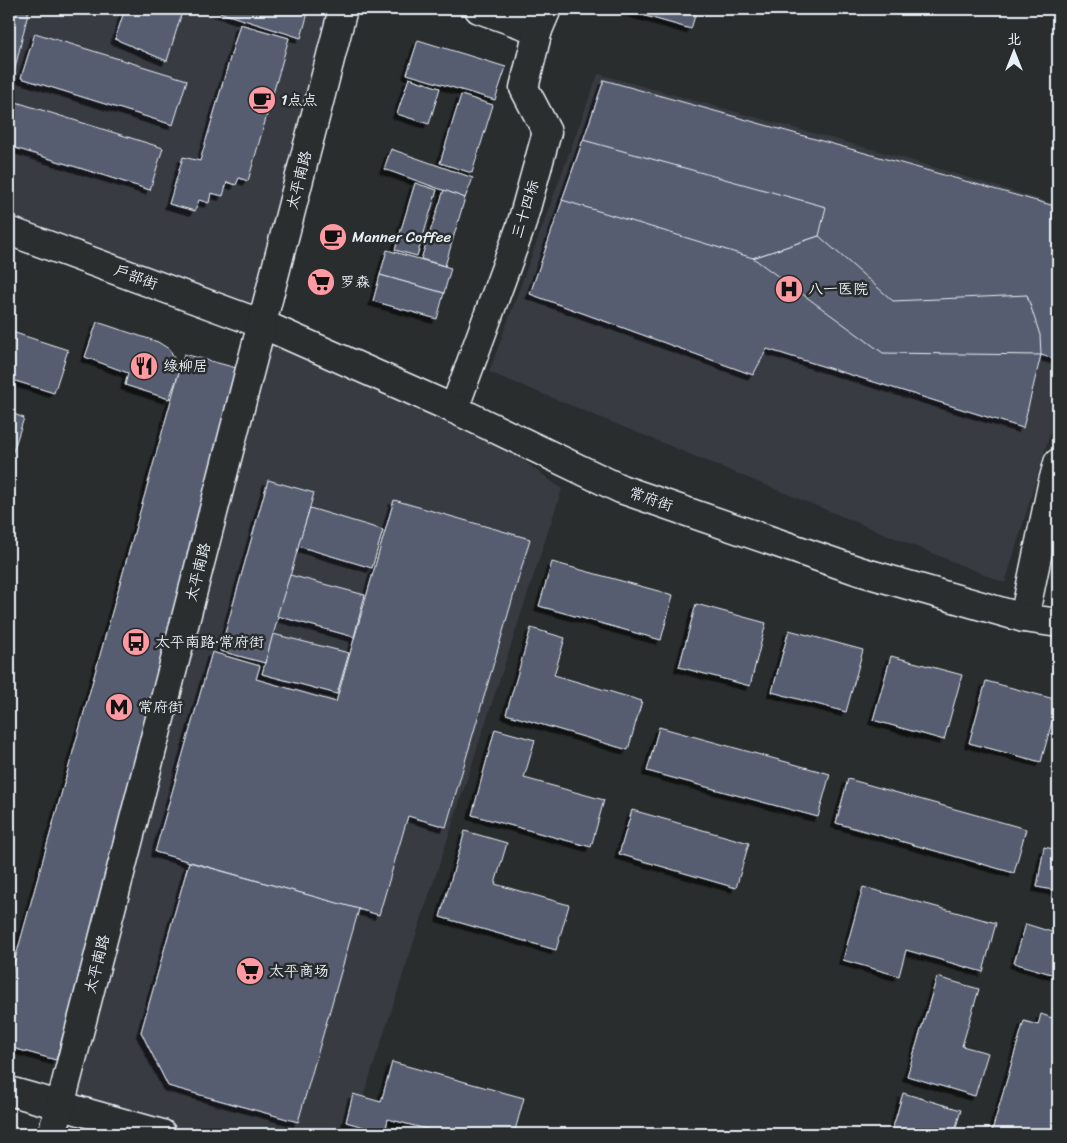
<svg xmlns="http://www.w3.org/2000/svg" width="1067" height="1143" font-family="Sriracha,'LXGW WenKai TC',sans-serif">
	<defs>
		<filter id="shadow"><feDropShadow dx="-4.5" dy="4.5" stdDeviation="0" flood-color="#0009"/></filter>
	</defs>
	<rect width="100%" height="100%" fill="#2a2d2e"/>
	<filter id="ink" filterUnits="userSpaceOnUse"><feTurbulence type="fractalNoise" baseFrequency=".02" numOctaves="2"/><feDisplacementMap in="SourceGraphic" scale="10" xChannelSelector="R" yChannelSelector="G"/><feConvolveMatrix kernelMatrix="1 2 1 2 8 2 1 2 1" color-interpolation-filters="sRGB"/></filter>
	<g filter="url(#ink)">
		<!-- built -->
		<g fill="#373b42">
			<path d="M9,9H343L263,324L454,409L562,489L351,1134H162L60,1106L262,324L9,231Z"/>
			<path d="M598,74L900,157L1058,205V407L1005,583L489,372Z"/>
		</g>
		<!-- building -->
		<g fill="#565d6f" stroke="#e8f1f8" filter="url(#shadow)">
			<path d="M9,9H29L9,94Z"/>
			<path d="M125,9H183L167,61L115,39Z"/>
			<path d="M209,9H309L301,38Z"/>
			<path d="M621,9H697L691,29Z"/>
			<path d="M240,24L289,38L248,181L239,178L236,185L227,182L223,196L211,193L209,203L199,200L195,211L169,204L183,157L200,161Z"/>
			<path d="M35,33L187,80L173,125L21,78Z"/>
			<path d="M418,40L506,67L495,100L407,74Z"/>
			<path d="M409,78L440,88L429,124L397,114Z"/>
			<path d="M604,80L1058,207V360L1041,355L1023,428L767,349L753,375L530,294Z"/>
			<path d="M461,95L493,105L472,173L440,163Z"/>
			<path d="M16,102L163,148L150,190L9,146V125Z"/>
			<path d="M583,140L826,207L819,236L753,258L562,200Z"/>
			<path d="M391,149L473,178L465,198L384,169Z"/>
			<path d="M415,183L437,190L417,256L395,250Z"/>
			<path d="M444,190L465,198L445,266L421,259Z"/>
			<path d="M819,236L893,301L1027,295L1040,335L1041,355L883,353L753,258Z"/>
			<path d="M387,250L451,268L444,293L380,275Z"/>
			<path d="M380,275L444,293L437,319L373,301Z"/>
			<path d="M97,322L158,342L169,349L175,360L179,373L169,399L125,385L128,373L85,357Z"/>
			<path d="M9,331L68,350L54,393L9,379Z"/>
			<path d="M184,354L248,371L56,1060L9,1047V981Z"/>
			<path d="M9,412L24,418L9,464Z"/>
			<path d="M268,480L314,493L265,663L220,651Z"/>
			<path d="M394,500L530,539L446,827L408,816L379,915L155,852L212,652L260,666L256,679L336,702Z"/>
			<path d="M310,508L383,530L372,568L298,546Z"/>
			<path d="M1058,525V562L1049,560Z"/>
			<path d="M552,562L673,595L661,640L539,606Z"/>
			<path d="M290,575L365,595L354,637L277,616Z"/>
			<path d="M696,604L766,623L750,686L679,667Z"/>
			<path d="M531,628L565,638L554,675L642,701L628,750L506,714Z"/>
			<path d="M789,630L863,650L846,712L772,692Z"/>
			<path d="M273,634L349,653L337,694L262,674Z"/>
			<path d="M891,656L962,675L944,740L873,720Z"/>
			<path d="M986,681L1058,700L1041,762L969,743Z"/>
			<path d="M659,727L830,774L818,817L647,771Z"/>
			<path d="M495,729L535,740L524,778L604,800L591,847L472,815Z"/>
			<path d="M848,779L1026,829L1014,873L836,823Z"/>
			<path d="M632,810L749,843L736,888L619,854Z"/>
			<path d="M465,831L507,843L495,884L569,905L556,950L440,917Z"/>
			<path d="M1044,847L1058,850V891L1037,887Z"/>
			<path d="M189,862L359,909L298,1122L168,1086L141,1032Z"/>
			<path d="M863,887L996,923L983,972L906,950L899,976L843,960Z"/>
			<path d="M1026,924L1058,934V976L1014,963Z"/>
			<path d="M937,977L979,989L962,1046L988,1053L975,1096L907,1076Z"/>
			<path d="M1041,1014L1058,1020V1134H991L1024,1021L1038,1025Z"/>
			<path d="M392,1062L524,1098L514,1134H445L388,1119L385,1133L346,1122L353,1094L381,1102Z"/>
			<path d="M903,1093L961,1110L954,1134H891Z"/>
		</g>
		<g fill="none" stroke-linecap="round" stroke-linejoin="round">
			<defs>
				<g id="minor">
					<path d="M479,9L538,30"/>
					<path d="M454,409L521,226L547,132L524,88L538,30L547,9"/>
					<path d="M1024,618L1052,485L1058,463"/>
					<path d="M9,1091L162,1134"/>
				</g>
				<g id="major">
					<path d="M9,231L262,324L454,409L621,489L859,571L1024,618L1058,623"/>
					<path d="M52,1134L60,1106L343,9"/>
				</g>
			</defs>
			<!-- minor casing -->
			<use href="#minor" stroke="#e8f1f8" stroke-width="31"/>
			<!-- major casing -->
			<use href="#major" stroke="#e8f1f8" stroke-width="31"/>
			<!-- minor -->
			<use href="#minor" stroke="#2a2d2e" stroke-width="28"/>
			<!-- major -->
			<use href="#major" stroke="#2a2d2e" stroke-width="28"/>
		</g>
	</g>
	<!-- icons -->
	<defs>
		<symbol id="cafe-disc" viewBox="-11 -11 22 22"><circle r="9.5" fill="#ff9aa2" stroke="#2a2d2e"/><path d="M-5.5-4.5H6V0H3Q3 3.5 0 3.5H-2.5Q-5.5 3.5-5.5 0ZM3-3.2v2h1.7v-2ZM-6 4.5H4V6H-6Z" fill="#111"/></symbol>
		<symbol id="supermarket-disc" viewBox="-11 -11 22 22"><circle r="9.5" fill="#ff9aa2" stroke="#2a2d2e"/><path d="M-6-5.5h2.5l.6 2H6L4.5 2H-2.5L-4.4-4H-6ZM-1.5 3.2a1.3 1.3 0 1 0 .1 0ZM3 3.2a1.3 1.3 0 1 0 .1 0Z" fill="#111"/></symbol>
		<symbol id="hospital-disc" viewBox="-11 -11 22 22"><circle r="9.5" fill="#ff9aa2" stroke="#2a2d2e"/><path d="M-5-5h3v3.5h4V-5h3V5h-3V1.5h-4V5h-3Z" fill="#111"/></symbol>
		<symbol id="restaurant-disc" viewBox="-11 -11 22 22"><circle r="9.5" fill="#ff9aa2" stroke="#2a2d2e"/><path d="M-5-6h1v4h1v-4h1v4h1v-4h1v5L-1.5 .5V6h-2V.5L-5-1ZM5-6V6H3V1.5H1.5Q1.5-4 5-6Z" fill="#111"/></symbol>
		<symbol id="bus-disc" viewBox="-11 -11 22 22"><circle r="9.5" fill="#ff9aa2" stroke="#2a2d2e"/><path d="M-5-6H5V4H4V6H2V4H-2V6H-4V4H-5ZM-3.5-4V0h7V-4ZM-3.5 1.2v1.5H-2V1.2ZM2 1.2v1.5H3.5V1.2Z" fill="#111"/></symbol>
		<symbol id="metro-disc" viewBox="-11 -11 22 22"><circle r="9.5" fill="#ff9aa2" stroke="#2a2d2e"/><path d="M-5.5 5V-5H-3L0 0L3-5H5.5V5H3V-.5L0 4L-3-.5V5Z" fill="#111"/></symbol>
	</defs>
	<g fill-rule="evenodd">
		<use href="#cafe-disc" x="246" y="84" width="32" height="32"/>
		<use href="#cafe-disc" x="317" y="221" width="32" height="32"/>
		<use href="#supermarket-disc" x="305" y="266" width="32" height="32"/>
		<use href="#hospital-disc" x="773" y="273" width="32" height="32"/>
		<use href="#restaurant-disc" x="128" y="350" width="32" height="32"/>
		<use href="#bus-disc" x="120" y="626" width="32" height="32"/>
		<use href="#metro-disc" x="103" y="691" width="32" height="32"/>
		<use href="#supermarket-disc" x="234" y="955" width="32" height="32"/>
	</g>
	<g text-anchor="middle" stroke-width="5" stroke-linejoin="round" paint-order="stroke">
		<!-- poi labels -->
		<g font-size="15" fill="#e8f1f8" stroke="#2a2d2e" text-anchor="start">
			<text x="281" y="105">1点点</text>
			<text x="352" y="242">Manner Coffee</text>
			<text x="340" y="287">罗森</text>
			<text x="808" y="294">八一医院</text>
			<text x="163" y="371">绿柳居</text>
			<text x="155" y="647">太平南路·常府街</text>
			<text x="138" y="712">常府街</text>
			<text x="269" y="976">太平商场</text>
		</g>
		<!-- street labels -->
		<g font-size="15" fill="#e8f1f8" stroke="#2a2d2e">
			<text transform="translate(299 180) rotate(-76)" y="5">太平南路</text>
			<text transform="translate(525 209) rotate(-73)" y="5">三十四标</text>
			<text transform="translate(136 277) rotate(20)" y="5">户部街</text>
			<text transform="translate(651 499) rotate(19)" y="5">常府街</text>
			<text transform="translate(198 572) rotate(-76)" y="5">太平南路</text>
			<text transform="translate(97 964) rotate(-76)" y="5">太平南路</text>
		</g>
	</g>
	<!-- margin -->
	<rect width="1067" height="1143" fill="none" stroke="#2a2d2e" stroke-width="30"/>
	<rect x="15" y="15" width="1037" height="1113" fill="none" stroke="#e8f1f8" stroke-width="2" filter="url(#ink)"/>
	<!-- north arrow -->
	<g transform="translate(1014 52)" stroke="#2a2d2e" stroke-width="4" paint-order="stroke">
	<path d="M0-4L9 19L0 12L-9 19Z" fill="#e8f1f8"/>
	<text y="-8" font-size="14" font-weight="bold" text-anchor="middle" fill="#e8f1f8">北</text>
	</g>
</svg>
